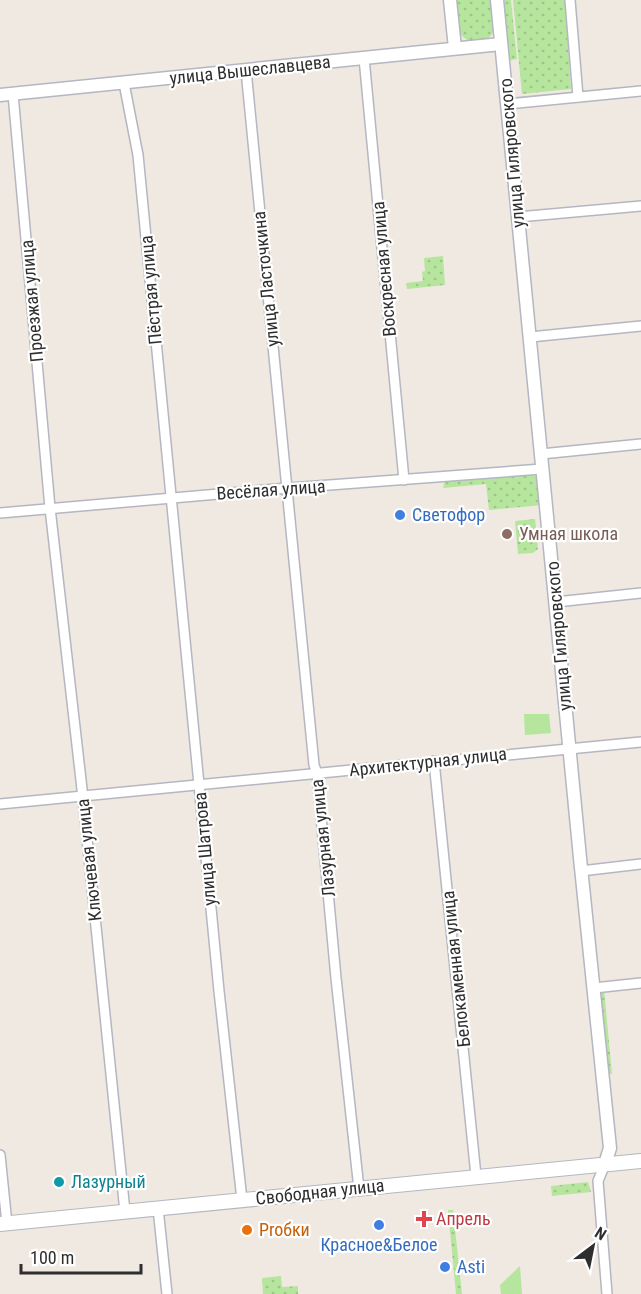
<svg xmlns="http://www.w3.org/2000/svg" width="641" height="1294" font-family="'Roboto Condensed',sans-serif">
	<defs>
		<pattern id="grass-dots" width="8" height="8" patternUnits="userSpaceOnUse" patternTransform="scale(1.5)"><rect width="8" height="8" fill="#b6e59e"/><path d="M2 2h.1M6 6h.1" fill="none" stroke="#9dc588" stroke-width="1.8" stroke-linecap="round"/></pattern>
	</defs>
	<rect width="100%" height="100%" fill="#efe9e1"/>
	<!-- grass -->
	<g fill="url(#grass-dots)">
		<path d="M455,0H493C494,9 497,20 494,29C491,44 468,47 460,33C455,25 456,10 455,0Z"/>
		<path d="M500,0H511L517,59L506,61Z"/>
		<path d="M513,0H565L571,89L522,94Z"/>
		<path d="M443,256L445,285L407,289L406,283L423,281L422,272L425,271L424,258Z"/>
		<path d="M531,474L537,477L542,505L489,510L486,484L443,488L445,481Z"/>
		<path d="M535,519L538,549L533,553L518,554L515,521Z"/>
		<path d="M604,989L612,1074H605L600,992Z"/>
		<path d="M588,1182L591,1192L552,1196L551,1186Z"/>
		<path d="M448,1210H453L462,1294H456Z"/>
		<path d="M281,1276L282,1287L298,1286V1294H263L262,1278Z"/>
	</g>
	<!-- park -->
	<g fill="#b6e59e">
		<path d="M524,714H549L551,733L525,735Z"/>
		<path d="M520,1266L522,1294H501L500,1285Z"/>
	</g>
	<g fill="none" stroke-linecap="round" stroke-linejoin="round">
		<defs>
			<g id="minor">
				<path d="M570,0L578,97"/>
				<path d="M364,58L404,480"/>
				<path d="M246,70L314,765L317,773L336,978L359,1189"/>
				<path d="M124,83L138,155L219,991L242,1200"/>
				<path d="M13,94L50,508L82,789L125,1212"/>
				<path d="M507,104L641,91"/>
				<path d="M518,217L641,206"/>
				<path d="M530,337L641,326"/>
				<path d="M541,454L641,444"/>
				<path d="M0,513L276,489L542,469"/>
				<path d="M556,602L641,593"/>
				<path d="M434,761L476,1176"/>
				<path d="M0,804L641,742"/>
				<path d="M581,871L641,864"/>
				<path d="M594,988L641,983"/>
				<path d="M0,1155L7,1224"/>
				<path d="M605,1164L598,1181L607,1294"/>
				<path d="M158,1208L167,1294"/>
			</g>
			<g id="tertiary">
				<path d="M450,0L455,48"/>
				<path d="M497,0L580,858L610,1148L605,1164"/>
				<path d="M0,95L501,44"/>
			</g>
			<path id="secondary" d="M0,1224L641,1161"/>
		</defs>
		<!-- minor casing -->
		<use href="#minor" stroke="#b4b7c1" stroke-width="12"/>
		<!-- tertiary casing -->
		<use href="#tertiary" stroke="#b4b7c1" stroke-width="15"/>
		<!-- secondary casing -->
		<use href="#secondary" stroke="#b4b7c1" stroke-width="16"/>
		<!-- minor -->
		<use href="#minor" stroke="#fff" stroke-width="9"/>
		<!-- tertiary -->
		<use href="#tertiary" stroke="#fff" stroke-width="12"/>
		<!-- secondary -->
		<use href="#secondary" stroke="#fff" stroke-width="14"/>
	</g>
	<!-- markers -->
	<g fill="#3f7fe0" stroke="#fff" stroke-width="2">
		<circle cx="400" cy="515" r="6"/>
		<circle cx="379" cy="1225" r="6"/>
		<circle cx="445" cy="1267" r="6"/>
	</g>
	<circle fill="#8d6e63" stroke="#fff" stroke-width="2" cx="507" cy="534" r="6"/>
	<circle fill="#0f9aa8" stroke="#fff" stroke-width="2" cx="59" cy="1182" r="6"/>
	<path fill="#e0444e" stroke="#fff" stroke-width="2" d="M421 1210h6v6h6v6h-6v6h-6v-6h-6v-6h6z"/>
	<circle fill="#e8710a" stroke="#fff" stroke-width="2" cx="247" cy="1230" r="6"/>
	<g text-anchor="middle" stroke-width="4.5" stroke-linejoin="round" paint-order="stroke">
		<!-- street labels -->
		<g font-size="18" fill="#2e2e2e" stroke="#fff">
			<text transform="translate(250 70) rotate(-6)" y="6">улица Вышеславцева</text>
			<text transform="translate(512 153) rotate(-95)" y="6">улица Гиляровского</text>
			<text transform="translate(384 269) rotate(-95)" y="6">Воскресная улица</text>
			<text transform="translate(266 279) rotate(-96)" y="6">улица Ласточкина</text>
			<text transform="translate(151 290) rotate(-95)" y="6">Пёстрая улица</text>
			<text transform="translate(32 301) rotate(-95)" y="6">Проезжая улица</text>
			<text transform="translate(271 490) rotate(-4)" y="6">Весёлая улица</text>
			<text transform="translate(559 636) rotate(-95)" y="6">улица Гиляровского</text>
			<text transform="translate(428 762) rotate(-6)" y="6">Архитектурная улица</text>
			<text transform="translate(323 838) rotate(-96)" y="6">Лазурная улица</text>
			<text transform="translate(205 849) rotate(-95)" y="6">улица Шатрова</text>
			<text transform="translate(89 860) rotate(-96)" y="6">Ключевая улица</text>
			<text transform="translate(456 969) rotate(-96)" y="6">Белокаменная улица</text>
			<text transform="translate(320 1192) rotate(-6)" y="6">Свободная улица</text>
		</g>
		<!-- shop labels -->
		<g font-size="18" fill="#366cbe" stroke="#fff" text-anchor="start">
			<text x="412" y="521">Светофор</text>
			<text x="379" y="1251" text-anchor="middle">Красное&amp;Белое</text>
			<text x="457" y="1273">Asti</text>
		</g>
		<!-- education labels -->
		<g font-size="18" fill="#785e54" stroke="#fff" text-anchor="start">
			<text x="519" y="540">Умная школа</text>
		</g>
		<!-- culture labels -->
		<g font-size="18" fill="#0d838f" stroke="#fff" text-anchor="start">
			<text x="71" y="1188">Лазурный</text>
		</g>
		<!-- health labels -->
		<g font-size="18" fill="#be3a42" stroke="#fff" text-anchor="start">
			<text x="436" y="1225">Апрель</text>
		</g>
		<!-- food labels -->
		<g font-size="18" fill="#c56008" stroke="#fff" text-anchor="start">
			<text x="259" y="1236">Proбки</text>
		</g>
	</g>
	<!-- north arrow -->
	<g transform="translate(593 1246) rotate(32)" stroke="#ffffff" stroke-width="4.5" paint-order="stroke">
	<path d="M0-4.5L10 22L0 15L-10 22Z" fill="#2e2e2e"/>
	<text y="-9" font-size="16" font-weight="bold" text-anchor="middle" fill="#2e2e2e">N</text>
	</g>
	<!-- scale -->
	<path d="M21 1264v9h120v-9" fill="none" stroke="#2e2e2e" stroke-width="3"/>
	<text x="30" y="1264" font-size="18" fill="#2e2e2e" stroke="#ffffff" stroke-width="4.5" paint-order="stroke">100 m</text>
</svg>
